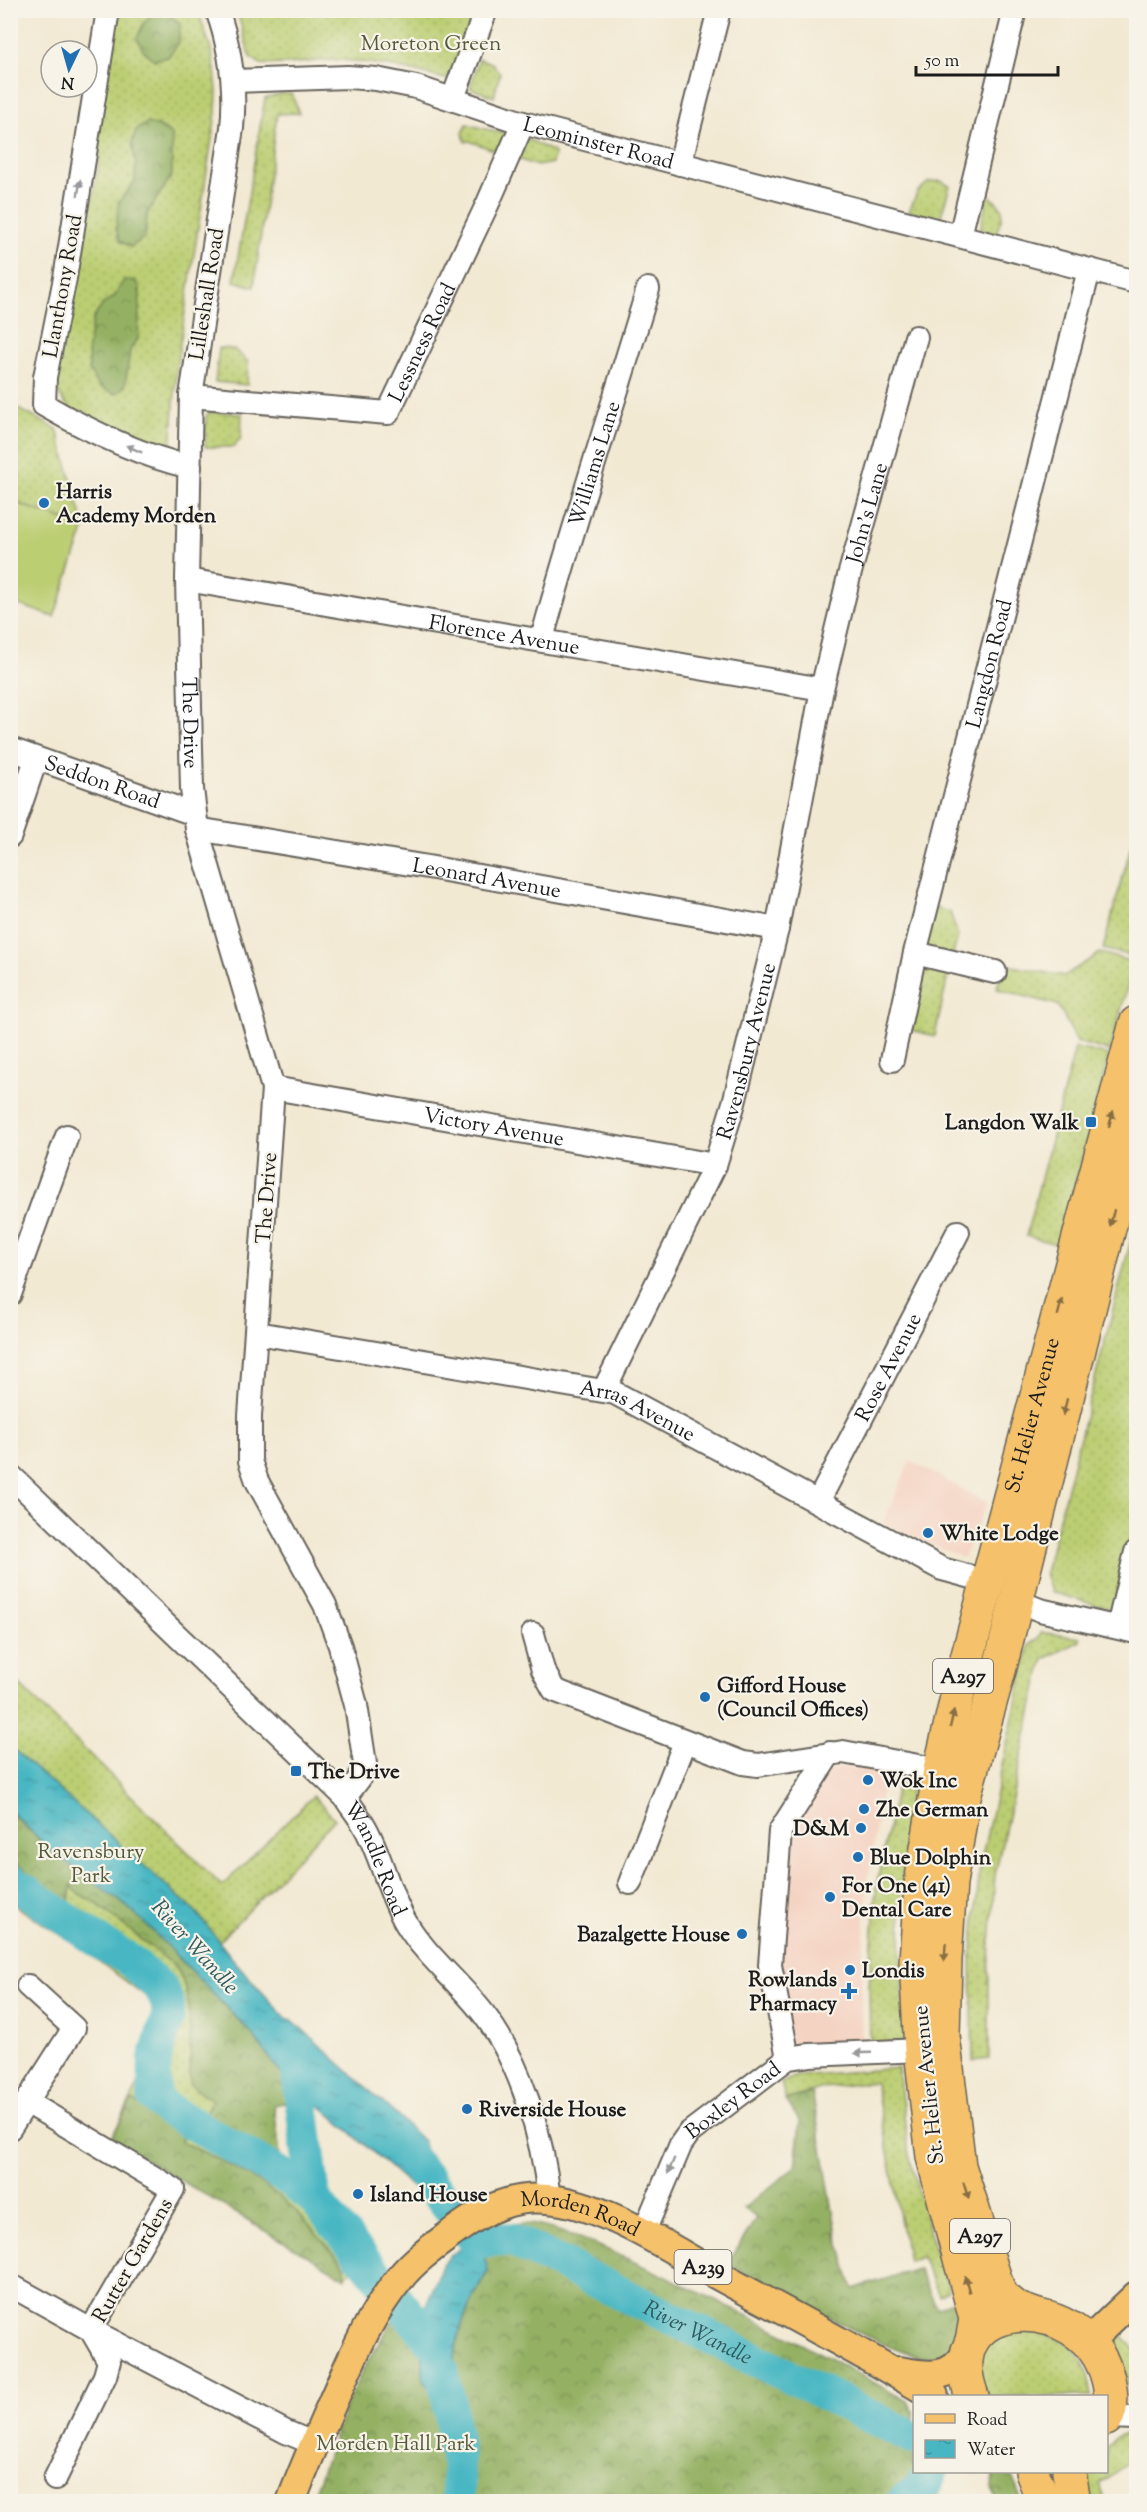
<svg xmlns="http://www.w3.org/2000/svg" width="1147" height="2512" font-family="'Sorts Mill Goudy',serif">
	<defs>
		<pattern id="grass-dots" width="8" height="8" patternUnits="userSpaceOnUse" patternTransform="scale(1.5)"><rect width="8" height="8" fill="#bbce72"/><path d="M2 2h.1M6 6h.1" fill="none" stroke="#a0b062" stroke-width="1.8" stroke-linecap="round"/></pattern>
		<pattern id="forest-crowns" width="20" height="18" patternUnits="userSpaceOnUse" patternTransform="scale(1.5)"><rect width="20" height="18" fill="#94b164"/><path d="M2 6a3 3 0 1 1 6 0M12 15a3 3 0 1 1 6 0" fill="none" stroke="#788f52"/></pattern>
		<pattern id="water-ripples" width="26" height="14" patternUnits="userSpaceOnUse" patternTransform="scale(1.5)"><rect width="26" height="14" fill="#49b7c3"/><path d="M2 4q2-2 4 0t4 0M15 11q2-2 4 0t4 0" fill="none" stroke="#3c949e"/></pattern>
	</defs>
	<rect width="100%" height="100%" fill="#f7f3e8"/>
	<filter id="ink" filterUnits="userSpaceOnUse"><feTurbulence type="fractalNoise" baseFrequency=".0167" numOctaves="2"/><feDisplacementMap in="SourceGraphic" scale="12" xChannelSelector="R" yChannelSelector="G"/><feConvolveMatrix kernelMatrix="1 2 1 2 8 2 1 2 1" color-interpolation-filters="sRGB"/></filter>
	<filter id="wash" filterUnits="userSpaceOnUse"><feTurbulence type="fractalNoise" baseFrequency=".008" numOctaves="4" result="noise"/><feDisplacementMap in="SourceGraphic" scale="24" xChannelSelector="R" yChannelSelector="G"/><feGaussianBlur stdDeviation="1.35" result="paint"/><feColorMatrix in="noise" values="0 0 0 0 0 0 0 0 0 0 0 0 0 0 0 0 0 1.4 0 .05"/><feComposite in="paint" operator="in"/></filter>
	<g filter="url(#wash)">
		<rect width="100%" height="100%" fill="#f2e9d3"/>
		<!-- built -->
		<g fill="#f5d3c2">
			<path d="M11,11H17L11,70Z"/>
			<path d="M910,1461L987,1502L963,1558L883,1523Z"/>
			<path d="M844,1767L884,1774L867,1889L861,1982L862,2048L789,2053L772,1968L786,1842L827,1771Z"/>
		</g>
		<!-- grass -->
		<g fill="url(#grass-dots)" stroke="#6c7547" stroke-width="1.5">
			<path d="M114,11H198L211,49L215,70L217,91L216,113L177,364L171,450L162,452L73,411L64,402L55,387L81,214L91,207L100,156L92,145Z"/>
			<path d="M237,11H479L450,80C412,71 375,61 335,60C311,60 284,67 261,64L250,57Z"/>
			<path d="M479,59L492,63L500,73L494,97L470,88Z"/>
			<path d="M282,94H292L299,113L277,114L254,287L234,281L265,98Z"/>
			<path d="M467,124L532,141L555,153L552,163L537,166L469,141L465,142L463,133Z"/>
			<path d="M941,181L950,186L940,219L909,211L918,191L929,182Z"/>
			<path d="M988,194L1002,208V218L996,233L980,230Z"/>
			<path d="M219,348L234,349L248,362L247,385L215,382Z"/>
			<path d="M11,405L57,429L85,527L11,501Z"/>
			<path d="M210,412L242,414L241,438L234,447H205L206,416Z"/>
			<path d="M1136,827V957L1103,949Z"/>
			<path d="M931,907L950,912L958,936L952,958L919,950Z"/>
			<path d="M1100,953L1134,962L1110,1051L1077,1042L1058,1005L997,989L1003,964L1064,976Z"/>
			<path d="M918,958L950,966L935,1036L903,1028Z"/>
			<path d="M1075,1048L1109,1055L1059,1245L1026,1236Z"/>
			<path d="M1136,1220V1510L1114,1610L1051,1592L1045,1573Z"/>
			<path d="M1041,1632L1080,1638V1641L1044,1659L1041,1668L995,1875L989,1959V2059L973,2061L971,1959L980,1865L1029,1645L1039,1638Z"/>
			<path d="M10,1675L222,1886L313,1796L335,1819L191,1971L252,2034L290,2086L291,2101L274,2105L281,2165L279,2181L286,2185L326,2225L358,2264L347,2275L111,2139L146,2069L153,2036L159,2025L163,2009L78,1946L11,1903Z"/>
			<path d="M898,1781L911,1784L902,1877L901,1963L906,2043L870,2042L869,1987L876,1887Z"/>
			<path d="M898,2068L909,2155L935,2251L949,2290L939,2295L922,2257L908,2261L875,2082L823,2088L786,2100L781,2083L797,2076Z"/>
			<path d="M1016,2329C1066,2336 1085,2345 1092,2396H988L979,2383L980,2350L988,2341Z"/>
			<path d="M1123,2336L1136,2352V2401L1131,2400L1126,2374L1114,2343Z"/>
			<path d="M1125,2434L1136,2435C1136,2459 1118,2473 1099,2484L1105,2501H1091L1088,2493V2472H1106L1107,2446L1118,2436Z"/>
		</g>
		<!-- forest -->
		<g fill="url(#forest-crowns)" stroke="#586640" stroke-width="1.5">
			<path d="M155,11L168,13L180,24L179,42L168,57L154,60L143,50L137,38L144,23Z"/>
			<path d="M147,123L158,126L172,135V175L147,214L145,237L131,247L120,241L116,229L119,202L135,181L136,165L132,143L136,130Z"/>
			<path d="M124,280L136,281L140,289L138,339L130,350L125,387L115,394L98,386L89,370L88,347L93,319L103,304L114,297Z"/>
			<path d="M10,1812L53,1852L120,1901L145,1923L252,2034L283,2075L290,2086L291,2101L274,2105L281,2165L206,2126L203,2117L212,2100L190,2085C189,2051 195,1996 176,1967L97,1904L79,1894L71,1886L69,1905L11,1859Z"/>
			<path d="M812,2092L837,2234L853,2289L918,2269L937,2308L965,2295L958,2344L939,2358C912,2359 888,2346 864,2335C818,2313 773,2288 728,2264L756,2218L744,2208L795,2167L800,2122L786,2100Z"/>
			<path d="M132,2100L182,2127L181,2142C215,2157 257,2177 285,2201C307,2220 326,2245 345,2266V2278L111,2139Z"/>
			<path d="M526,2223C572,2231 616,2254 658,2273C743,2312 826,2355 907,2401L914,2413V2472H943L938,2499L936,2502H310L350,2396L366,2364L397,2314L408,2327L423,2352V2380L452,2414C454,2387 452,2356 460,2330C467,2309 477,2290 488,2271L481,2245L509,2248L517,2234L492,2226Z"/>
			<path d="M993,2472H1010L1022,2501H998L992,2488Z"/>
		</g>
		<!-- garden -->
		<path fill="#bbce72" stroke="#6c7547" stroke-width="1.5" d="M10,501L85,527L54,617L11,602Z"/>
		<!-- water -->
		<g fill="url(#water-ripples)" stroke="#326a70" stroke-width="1.5">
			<path d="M10,1746L197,1913L231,1957L288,2021L291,2019L405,2123L423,2141L429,2182L417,2191L316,2102L290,2086L252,2034L145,1923L120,1901L53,1852L11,1812Z"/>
			<path d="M468,2241C485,2242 484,2257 488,2271C477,2290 466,2309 460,2331C452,2357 454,2388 452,2415L423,2380V2352L408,2327L397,2314L406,2298L418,2310L426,2306L443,2263Z"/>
		</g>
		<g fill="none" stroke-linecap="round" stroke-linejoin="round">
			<!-- river -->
			<g stroke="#49b7c3" stroke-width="34">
				<path d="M10,1880L107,1947L127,1958L161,1988L168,2005V2016L155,2059L154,2097L165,2108L284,2176L314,2199"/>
				<path d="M296,2057L314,2199L433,2343"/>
				<path id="s1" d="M400,2144L476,2242L496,2239L513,2240L914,2438"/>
				<path d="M442,2371C452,2414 460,2457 458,2502"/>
				<path d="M903,2502L927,2481L931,2472"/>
			</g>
		</g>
	</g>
	<g filter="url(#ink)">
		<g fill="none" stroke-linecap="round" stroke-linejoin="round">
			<defs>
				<g id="minor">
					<path d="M108,10L65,278L45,377L44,405C89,431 139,455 190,467"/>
					<path id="s2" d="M217,10C231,49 236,87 232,128L191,396L187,580L192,789L197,829L273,1088L250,1416V1461L257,1481L325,1605L340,1646L356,1705L365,1764L359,1779L345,1797"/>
					<path id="s3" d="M234,81L348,77L376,79L416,87L523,123L1136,282"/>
					<path d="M453,98L486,10"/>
					<path d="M680,164L719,10"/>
					<path d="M960,236L1015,10"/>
					<path id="s4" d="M191,396L388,413L488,203L523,123"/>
					<path id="s5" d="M187,580L822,689"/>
					<path id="s6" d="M542,639C574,521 613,406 648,289"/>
					<path id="s7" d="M10,749L194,814"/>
					<path id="s8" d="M197,829L428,867L777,929"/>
					<path d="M10,836L36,759"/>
					<path d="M915,953L995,972"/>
					<path id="s9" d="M892,1060L915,953L1089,270"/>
					<path id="s10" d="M273,1088L715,1165"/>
					<path d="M10,1294L67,1136"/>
					<path id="s11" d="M257,1333L615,1393L942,1569L986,1581"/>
					<path id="s12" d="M604,1390L715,1165L734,1103L777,929L822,689L849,576L916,337"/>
					<path id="s13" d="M10,1475L345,1797C351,1807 359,1816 365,1827C382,1857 388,1893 406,1923C426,1956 459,1982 483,2013C521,2062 543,2138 549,2199"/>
					<path id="s14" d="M818,1502L958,1232"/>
					<path d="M1017,1601L1040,1610L1136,1632"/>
					<path d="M1118,1627L1136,1552"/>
					<path d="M533,1634L543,1670L554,1690L743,1763L758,1765L843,1752L940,1770"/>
					<path d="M630,1883L685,1742"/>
					<path d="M788,2058L770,1965L780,1831L830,1753"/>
					<path d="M27,2102L173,2189L91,2330L286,2432L315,2444"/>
					<path d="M10,2128L74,2028L28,1986"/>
					<path id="s15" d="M643,2234L681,2144L689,2133L788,2058L810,2055L921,2050"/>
					<path d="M10,2285L91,2330L109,2361L105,2376L55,2479"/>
					<path d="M1108,2417L1136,2418"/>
				</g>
				<g id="major">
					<path d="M1088,2342L1136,2296"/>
					<path d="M899,2371C927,2376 951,2381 967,2352"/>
					<path id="s16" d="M291,2502C304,2467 319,2434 333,2401C352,2358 370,2314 400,2278C416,2258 439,2243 459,2228C487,2208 513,2196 547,2199C601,2203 666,2246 712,2272C787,2313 862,2352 934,2396"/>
				</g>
				<g id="highway">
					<path d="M1038,2316L1018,2309L1000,2295L959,2166L943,2036L945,1959L950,1883L964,1796L1000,1667L1136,1120"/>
					<path id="s17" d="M972,2341L976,2319L933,2157L921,2050L916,1961L921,1884L940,1770L958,1693L1136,1023"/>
					<path d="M972,2396C934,2295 1085,2288 1108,2379C1111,2391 1113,2408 1106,2419"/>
					<path d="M1032,2472L1044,2502"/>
					<path d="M1069,2472L1074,2502"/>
				</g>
			</defs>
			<!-- minor casing -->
			<use href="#minor" stroke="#67645c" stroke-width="26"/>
			<!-- major casing -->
			<use href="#major" stroke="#67645c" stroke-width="32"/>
			<!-- highway casing -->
			<use href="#highway" stroke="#67645c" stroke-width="36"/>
			<!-- minor -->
			<use href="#minor" stroke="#fff" stroke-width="22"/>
			<!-- major -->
			<use href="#major" stroke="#f5c16b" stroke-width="28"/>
			<!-- highway -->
			<use href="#highway" stroke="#f5c16b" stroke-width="33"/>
		</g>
		<!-- one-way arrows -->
		<defs><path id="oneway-solid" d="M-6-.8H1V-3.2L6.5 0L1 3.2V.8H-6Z" transform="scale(1.5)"/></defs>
		<g fill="#999">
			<use href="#oneway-solid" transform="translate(79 188) rotate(-81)"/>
			<use href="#oneway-solid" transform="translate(134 449) rotate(-156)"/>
			<use href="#oneway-solid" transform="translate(863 2053) rotate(178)"/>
			<use href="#oneway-solid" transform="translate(671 2166) rotate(113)"/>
		</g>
		<g fill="#886e44">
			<use href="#oneway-solid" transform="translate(1111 1119) rotate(-75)"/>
			<use href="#oneway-solid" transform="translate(1112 1218) rotate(104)"/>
			<use href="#oneway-solid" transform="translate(1060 1307) rotate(-75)"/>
			<use href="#oneway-solid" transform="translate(1065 1407) rotate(104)"/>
			<use href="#oneway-solid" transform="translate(952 1719) rotate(-77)"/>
			<use href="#oneway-solid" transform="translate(945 1952) rotate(94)"/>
			<use href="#oneway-solid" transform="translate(966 2191) rotate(73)"/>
			<use href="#oneway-solid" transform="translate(967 2284) rotate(-106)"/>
		</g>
	</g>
	<!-- markers -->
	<g fill="#1f6fb2" stroke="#f7f3e8" stroke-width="2">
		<circle cx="44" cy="503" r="6"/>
		<rect x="1085" y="1116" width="12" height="12" rx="3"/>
		<circle cx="928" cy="1533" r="6"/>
		<circle cx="705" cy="1697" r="6"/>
		<rect x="290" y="1765" width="12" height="12" rx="3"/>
		<circle cx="868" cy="1780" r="6"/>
		<circle cx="864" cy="1809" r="6"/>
		<circle cx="861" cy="1828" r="6"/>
		<circle cx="858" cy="1857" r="6"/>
		<circle cx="830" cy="1897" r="6"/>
		<circle cx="742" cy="1934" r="6"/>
		<circle cx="850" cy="1970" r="6"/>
		<path d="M846 1982h6v6h6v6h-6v6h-6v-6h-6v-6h6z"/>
		<circle cx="467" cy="2109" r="6"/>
		<circle cx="358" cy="2194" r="6"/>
	</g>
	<g text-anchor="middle" stroke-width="4.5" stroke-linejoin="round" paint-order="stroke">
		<!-- shield labels -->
		<g fill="#f7f3e8" stroke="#5e5c59" stroke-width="1.5">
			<rect x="933" y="1659" width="60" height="34" rx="4.5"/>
			<rect x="950" y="2219" width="60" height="34" rx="4.5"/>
			<rect x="674.5" y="2250" width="57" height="34" rx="4.5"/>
		</g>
		<g font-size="20" font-weight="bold" fill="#1c1c1c">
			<text x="963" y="1683">A297</text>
			<text x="980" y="2243">A297</text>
			<text x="703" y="2274">A239</text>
		</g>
		<!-- park labels -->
		<g font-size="21" fill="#545a3a" stroke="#f7f3e8">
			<text x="431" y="50">Moreton Green</text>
			<text x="91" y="1858">Ravensbury<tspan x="91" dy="24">Park</tspan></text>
			<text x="396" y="2450">Morden Hall Park</text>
		</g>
		<!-- street labels -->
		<g font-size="21" fill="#1c1c1c" stroke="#f7f3e8">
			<text dy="7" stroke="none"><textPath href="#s3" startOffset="374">Leominster Road</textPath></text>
			<text transform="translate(62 286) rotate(-80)" y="7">Llanthony Road</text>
			<text transform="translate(206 294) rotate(-81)" y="7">Lilleshall Road</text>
			<text dy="7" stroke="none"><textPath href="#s4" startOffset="276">Lessness Road</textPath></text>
			<text dy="7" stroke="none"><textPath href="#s6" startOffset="183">Williams Lane</textPath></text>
			<text dy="7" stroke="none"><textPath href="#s12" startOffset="921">John's Lane</textPath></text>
			<text dy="7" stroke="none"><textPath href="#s5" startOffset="322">Florence Avenue</textPath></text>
			<text dy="7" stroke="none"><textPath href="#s9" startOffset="408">Langdon Road</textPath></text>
			<text dy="7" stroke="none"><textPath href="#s2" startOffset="718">The Drive</textPath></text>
			<text dy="7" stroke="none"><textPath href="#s7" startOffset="98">Seddon Road</textPath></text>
			<text dy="7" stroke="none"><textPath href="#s8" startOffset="294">Leonard Avenue</textPath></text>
			<text dy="7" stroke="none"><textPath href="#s12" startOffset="369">Ravensbury Avenue</textPath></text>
			<text dy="7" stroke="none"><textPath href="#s10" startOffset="224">Victory Avenue</textPath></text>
			<text transform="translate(266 1198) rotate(-86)" y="7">The Drive</text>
			<text dy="7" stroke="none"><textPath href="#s14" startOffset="152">Rose Avenue</textPath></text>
			<text dy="7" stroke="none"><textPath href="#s11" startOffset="390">Arras Avenue</textPath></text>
			<text dy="7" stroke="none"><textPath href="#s17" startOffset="946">St. Helier Avenue</textPath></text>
			<text dy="7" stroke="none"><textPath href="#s13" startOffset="534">Wandle Road</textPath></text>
			<text transform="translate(928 2085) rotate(-96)" y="7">St. Helier Avenue</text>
			<text dy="7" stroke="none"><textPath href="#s15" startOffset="166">Boxley Road</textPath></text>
			<text dy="7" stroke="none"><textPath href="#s16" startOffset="458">Morden Road</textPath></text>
			<text transform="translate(132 2260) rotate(-60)" y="7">Rutter Gardens</text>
		</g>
		<!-- poi labels -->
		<g font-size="21" font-weight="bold" fill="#1c1c1c" stroke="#f7f3e8" text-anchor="start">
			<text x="56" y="498">Harris<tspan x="56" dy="24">Academy Morden</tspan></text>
			<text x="1079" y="1129" text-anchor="end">Langdon Walk</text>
			<text x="940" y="1540">White Lodge</text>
			<text x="717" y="1692">Gifford House<tspan x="717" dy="24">(Council Offices)</tspan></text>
			<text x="308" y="1778">The Drive</text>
			<text x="880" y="1787">Wok Inc</text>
			<text x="876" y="1816">Zhe German</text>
			<text x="849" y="1835" text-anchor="end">D&amp;M</text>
			<text x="870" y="1864">Blue Dolphin</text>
			<text x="842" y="1892">For One (41)<tspan x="842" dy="24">Dental Care</tspan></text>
			<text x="730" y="1941" text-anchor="end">Bazalgette House</text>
			<text x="862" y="1977">Londis</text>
			<text x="837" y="1986" text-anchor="end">Rowlands<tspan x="837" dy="24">Pharmacy</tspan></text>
			<text x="479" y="2116">Riverside House</text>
			<text x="370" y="2201">Island House</text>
		</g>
		<!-- water labels -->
		<g font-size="22" font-style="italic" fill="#2e5a5f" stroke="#f7f3e8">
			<text transform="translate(196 1946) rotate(48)" y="8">River Wandle</text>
			<text dy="8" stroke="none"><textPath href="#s1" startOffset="368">River Wandle</textPath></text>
		</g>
	</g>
	<!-- margin -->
	<rect width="1147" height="2512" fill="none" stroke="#f7f3e8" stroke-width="36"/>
	<!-- legend -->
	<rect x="913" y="2395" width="195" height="78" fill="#f7f3e8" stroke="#9f9d96" stroke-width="1.5"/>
	<rect x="925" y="2414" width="30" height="9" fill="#f5c16b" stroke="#9f9d96" stroke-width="1.5"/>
	<text x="967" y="2425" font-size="18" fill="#1c1c1c">Road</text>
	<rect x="925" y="2440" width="30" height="18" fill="url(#water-ripples)" stroke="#9f9d96" stroke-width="1.5"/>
	<text x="967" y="2455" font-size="18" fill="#1c1c1c">Water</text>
	<!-- north arrow -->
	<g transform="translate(69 69) rotate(185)"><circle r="28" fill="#f7f3e8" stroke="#9f9d96" stroke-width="1.5"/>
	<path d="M0-4.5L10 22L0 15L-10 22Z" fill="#1f6fb2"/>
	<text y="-9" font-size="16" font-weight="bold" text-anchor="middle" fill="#1c1c1c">N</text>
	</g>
	<!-- scale -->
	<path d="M916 66v9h142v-9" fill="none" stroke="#1c1c1c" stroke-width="3"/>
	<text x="925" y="66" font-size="18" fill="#1c1c1c" stroke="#f7f3e8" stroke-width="4.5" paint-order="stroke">50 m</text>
</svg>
